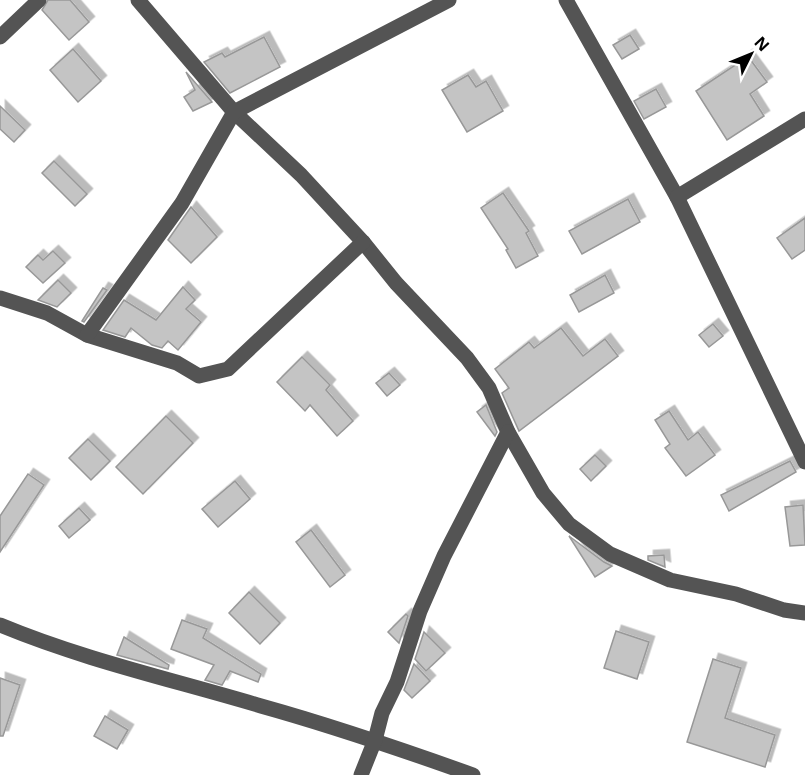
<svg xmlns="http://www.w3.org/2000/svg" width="805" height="775" font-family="'Open Sans',sans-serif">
	<defs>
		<filter id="shadow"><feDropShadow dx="5.5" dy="-5.5" stdDeviation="0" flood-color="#0004"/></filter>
	</defs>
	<rect width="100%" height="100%" fill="#fff"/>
	<!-- building -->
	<g fill="#c4c4c4" stroke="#989898" stroke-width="1.5" filter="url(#shadow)">
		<path d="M48,0H70L89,22L69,40L42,10Z"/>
		<path d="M630,35L639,49L622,59L613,45Z"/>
		<path d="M264,37L280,67L230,93L204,62L222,53L225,57Z"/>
		<path d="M73,49L101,81L78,102L50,70Z"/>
		<path d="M747,55L767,82L750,94L764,116L727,140L696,91L734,66Z"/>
		<path d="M186,72L212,102L193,111L184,97L195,90Z"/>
		<path d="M468,75L476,87L486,81L503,111L467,132L442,90Z"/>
		<path d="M656,89L666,107L644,119L634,101Z"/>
		<path d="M0,106L25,130L14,142L0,129Z"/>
		<path d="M54,161L87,194L75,206L42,173Z"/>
		<path d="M503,193L529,231L526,233L538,256L516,268L506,250L508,249L481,208Z"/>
		<path d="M628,199L640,222L582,254L569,231Z"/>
		<path d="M191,207L217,237L191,263L168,240Z"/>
		<path d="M805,218V250L792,259L777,238Z"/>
		<path d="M53,251L65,263L43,283L26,267L38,255L43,260Z"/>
		<path d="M605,275L614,293L579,312L570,295Z"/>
		<path d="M58,280L71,293L57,307L38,300Z"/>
		<path d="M183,287L195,300L186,309L201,322L178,350L168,341L162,348L152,345L131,328L125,337L103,330L124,300L156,320Z"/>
		<path d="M103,288L107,290L84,322L82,321Z"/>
		<path d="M713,324L723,336L709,347L699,335Z"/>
		<path d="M561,328L583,356L605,339L618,356L519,431L502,393L509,388L495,369L529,342L534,348Z"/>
		<path d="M302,357L330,385L326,390L353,421L337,436L310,405L305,411L277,382Z"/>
		<path d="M389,373L400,385L387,396L376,383Z"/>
		<path d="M486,405L497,432L495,436L477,412Z"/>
		<path d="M669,411L688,440L698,432L715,455L686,476L665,448L670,444L655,420Z"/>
		<path d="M166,416L193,443L143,494L116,467Z"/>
		<path d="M88,439L110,461L91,480L69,458Z"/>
		<path d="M595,455L606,466L591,481L580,469Z"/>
		<path d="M790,461L796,472L729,511L721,495Z"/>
		<path d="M28,474L44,485L0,552V516Z"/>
		<path d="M235,481L250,499L218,527L202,509Z"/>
		<path d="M803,505L805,545L790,546L785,507Z"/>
		<path d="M79,508L90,520L69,538L59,526Z"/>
		<path d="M311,530L345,575L330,587L296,542Z"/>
		<path d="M569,536L604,562L612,566L595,577Z"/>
		<path d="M664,555L665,567L648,560V556Z"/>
		<path d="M249,592L280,623L260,644L229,613Z"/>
		<path d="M406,614L408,616L399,643L388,632Z"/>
		<path d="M182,620L207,629L203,638L261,674L258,682L230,671L222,685L205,680L214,665L171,649Z"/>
		<path d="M616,631L649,642L637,679L604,668Z"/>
		<path d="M424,632L445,653L426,671L415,659Z"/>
		<path d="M124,637L169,665L168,669L117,655Z"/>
		<path d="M713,659L741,668L725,718L775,735L765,767L687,742Z"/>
		<path d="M414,664L430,681L412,698L404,690Z"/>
		<path d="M0,678L20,685L3,736H0Z"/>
		<path d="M105,716L128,730L117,749L94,736Z"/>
	</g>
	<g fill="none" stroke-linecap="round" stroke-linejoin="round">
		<!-- minor -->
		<g stroke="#545454" stroke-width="15">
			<path d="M138,0L234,112L301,175L363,242L396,283L467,358L489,388L508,432L543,493L569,524L610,554L670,580L736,594L784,610L805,613"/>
			<path d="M566,0L677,197L805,462"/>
			<path d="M0,37L39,0"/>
			<path d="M677,197L805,119"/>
			<path d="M0,298L47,313L87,335L177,363L199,376L228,369L363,242"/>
			<path d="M87,335L182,203L234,112L449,0"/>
			<path d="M0,625C84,660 174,680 261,706C333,726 403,750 473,775"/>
			<path d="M361,775L375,740L382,713L397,682L420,611L444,556L508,432"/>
		</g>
	</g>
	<!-- north arrow -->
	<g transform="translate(751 54) rotate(47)" stroke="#ffffff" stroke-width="4.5" paint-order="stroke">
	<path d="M0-4.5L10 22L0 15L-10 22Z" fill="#000000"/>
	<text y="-9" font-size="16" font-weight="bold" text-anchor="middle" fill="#000000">N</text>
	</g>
</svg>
